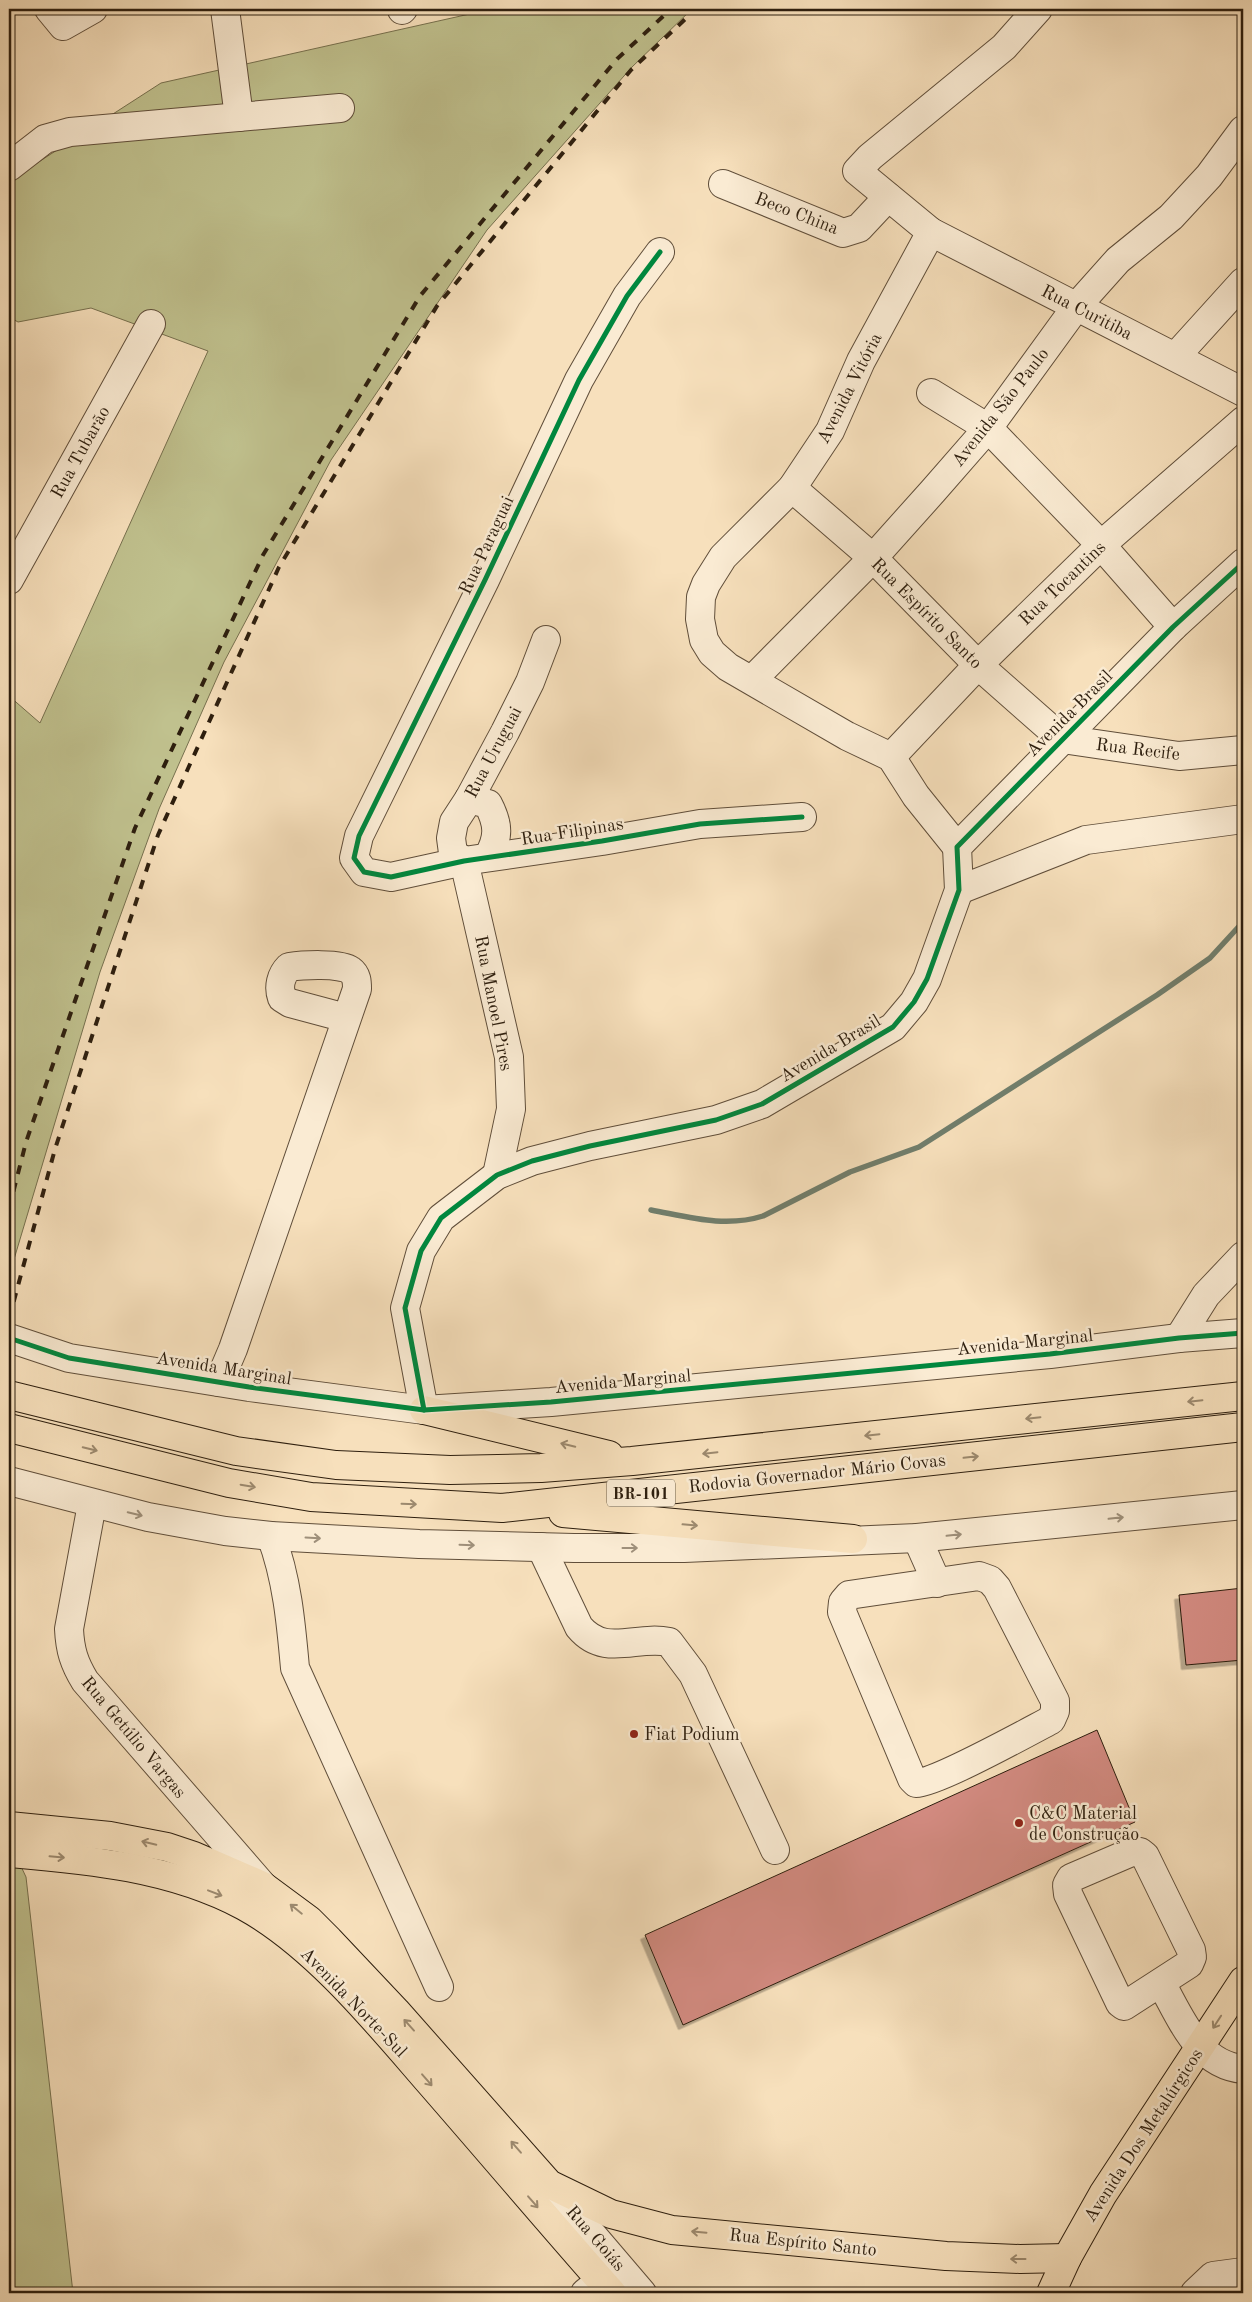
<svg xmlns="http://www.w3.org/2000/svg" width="1252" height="2302" font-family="'Old Standard TT',serif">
	<defs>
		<filter id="shadow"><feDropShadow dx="-4.5" dy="4.5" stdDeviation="0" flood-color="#0004"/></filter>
	</defs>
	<rect width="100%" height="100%" fill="#f7e0bc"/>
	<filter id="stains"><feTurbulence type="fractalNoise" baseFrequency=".004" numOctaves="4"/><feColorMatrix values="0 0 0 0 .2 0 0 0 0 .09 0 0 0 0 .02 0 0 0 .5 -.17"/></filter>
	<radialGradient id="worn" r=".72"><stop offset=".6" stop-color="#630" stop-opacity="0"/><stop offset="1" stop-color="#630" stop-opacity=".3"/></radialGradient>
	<!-- green -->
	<g fill="#c0c18e" stroke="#76704e">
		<path d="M492,9H692L632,67L487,230L331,460L224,662L159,809L100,972L9,1276V696L40,723L208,351L91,308L18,322L9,317V181L161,83Z"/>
		<path d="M9,1859L18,1860L26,1877L73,2293H9Z"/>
	</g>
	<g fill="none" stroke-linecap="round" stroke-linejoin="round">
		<!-- stream -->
		<path stroke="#717e6c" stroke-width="5.5" d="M651,1210C689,1217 725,1228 763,1216L850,1172L919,1147L1157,995L1210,958L1243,922"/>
	</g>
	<!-- building -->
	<g fill="#d28a80" stroke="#2d1e0e" filter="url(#shadow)">
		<path d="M1243,1588V1660L1186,1665L1179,1595Z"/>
		<path d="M1097,1730L1135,1822L683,2025L645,1935Z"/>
	</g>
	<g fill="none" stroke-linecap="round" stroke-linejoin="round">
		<defs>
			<g id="minor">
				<path d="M49,9L63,26L93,9"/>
				<path d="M225,9L239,117"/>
				<path d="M1038,9L1004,47L870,157L857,171L931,232L1243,392"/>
				<path d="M402,10L403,9"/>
				<path d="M9,167L45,139L70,132L340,108"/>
				<path d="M723,184L843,233L859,228L888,197"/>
				<path d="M931,232L861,361L830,431L792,488L723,557L706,584L701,597L700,619L704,640L712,653L728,667L847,736L891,757L916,796L957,847"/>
				<path d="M660,252L627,296L579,380L485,580L359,836L354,858L364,872L391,877L464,861L602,841L700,824L802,817"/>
				<path d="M1176,356L1243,282"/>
				<path d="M931,393L988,428L1101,545L1173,627"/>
				<path d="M792,488L873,558L978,665L1062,739L1179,756L1243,750"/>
				<path d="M9,580L151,324"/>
				<path d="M752,680L873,558L933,491L988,428L1076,307L1118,260L1171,217L1209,176L1243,130"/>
				<path d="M891,757L978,665L1101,545L1243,421"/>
				<path d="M469,799L488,804C499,825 499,837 488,857"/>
				<path d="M959,890L1086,840L1243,819"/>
				<path d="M497,1175L511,1109L509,1057L464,861L453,853L451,838L454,822L469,799L505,732L530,682L546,640"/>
				<path d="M9,1338L69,1358L249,1387L424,1410L551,1402L1050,1354L1179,1338L1243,1333"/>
				<path d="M1179,1338L1206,1295L1243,1256"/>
				<path d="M219,1382L233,1349L357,989C357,982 357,975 350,970C341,963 302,965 289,967C281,975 278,987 282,998L290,1003L346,1018"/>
				<path d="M424,1410L405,1308L421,1251L441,1218L497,1175L532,1161L590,1146L716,1120L762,1104L893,1027L914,1002L927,979L959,890L957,847L1173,627L1243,563"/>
				<path d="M9,1481L148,1517L225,1531L271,1536L419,1544L574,1548H684L917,1538L1243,1505"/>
				<path d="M92,1504L69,1629C70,1650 74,1663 85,1681L263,1886"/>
				<path d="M271,1536C287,1578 291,1623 295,1668L439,1987"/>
				<path d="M917,1538L937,1583"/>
				<path d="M541,1547L579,1627C605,1658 636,1635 669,1642L693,1674L775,1850"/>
				<path d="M979,1576L990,1580L997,1588L1055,1701V1711L1051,1720C1028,1732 936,1783 916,1783L912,1779L842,1612L843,1602L849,1595Z"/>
				<path d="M1134,1851L1140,1852L1145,1856L1191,1950L1192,1957L1189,1964L1124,2006L1120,2003L1068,1894L1067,1885L1071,1878Z"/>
				<path d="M1161,1983C1181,2018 1198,2065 1243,2069"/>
				<path d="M549,2184L642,2293"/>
				<path d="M585,2293L601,2280"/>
				<path d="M1195,2293L1213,2276L1243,2272"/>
			</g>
			<g id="major">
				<path d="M9,1395L236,1451L336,1465L450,1470L541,1468L632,1461L1243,1396"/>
				<path d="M424,1410L609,1455"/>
				<path d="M9,1428L229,1483L311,1497L502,1508L1243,1427"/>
				<path d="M563,1513L853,1539"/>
				<path d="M9,1826L110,1836L167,1847L194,1856L263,1886L309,1920L329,1940L396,2011L549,2184L611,2214L672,2230L946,2256L1020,2259L1067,2258"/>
				<path d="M9,1853C89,1860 171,1867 244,1906C315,1945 377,2022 430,2083C491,2153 551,2224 612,2293"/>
				<path d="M1051,2293L1067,2258L1103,2194L1243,1981"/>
			</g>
		</defs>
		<!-- minor casing -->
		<use href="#minor" stroke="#604e3a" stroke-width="30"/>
		<!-- major casing -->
		<use href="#major" stroke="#2d1e0e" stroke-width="30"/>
		<!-- minor -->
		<use href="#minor" stroke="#faebd3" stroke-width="28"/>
		<!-- major -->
		<use href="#major" stroke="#f7e0bc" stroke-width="28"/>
		<!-- rail -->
		<g stroke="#2d1e0e" stroke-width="4" stroke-dasharray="9 9" stroke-linecap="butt">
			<path d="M9,1209L26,1142L135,828L263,555L420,296L617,59L671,9"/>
			<path d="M9,1319L55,1149L158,835L279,567L437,306L631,70L696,9"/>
		</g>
		<defs>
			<g id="cycleway">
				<path d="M660,252L627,296L579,380L485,580L359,836L354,858L364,872L391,877L464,861L602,841L700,824L802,817"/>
				<path d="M9,1338L69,1358L249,1387L424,1410L551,1402L1050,1354L1179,1338L1243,1333"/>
				<path d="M424,1410L405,1308L421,1251L441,1218L497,1175L532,1161L590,1146L716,1120L762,1104L893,1027L914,1002L927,979L959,890L957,847L1173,627L1243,563"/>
			</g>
		</defs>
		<!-- cycleway casing -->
		<use href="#cycleway" stroke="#faebd3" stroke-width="8"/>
		<!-- cycleway -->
		<use href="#cycleway" stroke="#00873e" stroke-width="5"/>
	</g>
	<!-- one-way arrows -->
	<defs><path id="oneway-shaft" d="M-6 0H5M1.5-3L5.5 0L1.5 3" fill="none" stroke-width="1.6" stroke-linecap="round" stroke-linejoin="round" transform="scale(1.25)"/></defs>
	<g stroke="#9c896e">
		<use href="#oneway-shaft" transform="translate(1195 1401) rotate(174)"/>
		<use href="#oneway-shaft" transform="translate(1033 1418) rotate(174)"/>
		<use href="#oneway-shaft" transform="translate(872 1435) rotate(174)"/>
		<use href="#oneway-shaft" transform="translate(568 1445) rotate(-166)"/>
		<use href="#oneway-shaft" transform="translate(90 1449) rotate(14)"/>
		<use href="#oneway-shaft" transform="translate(710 1453) rotate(174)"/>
		<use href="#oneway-shaft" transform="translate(971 1457) rotate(-6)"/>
		<use href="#oneway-shaft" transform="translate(248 1486) rotate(10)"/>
		<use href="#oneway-shaft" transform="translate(409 1504) rotate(2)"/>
		<use href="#oneway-shaft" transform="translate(690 1525) rotate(5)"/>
		<use href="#oneway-shaft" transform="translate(149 1843) rotate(-167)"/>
		<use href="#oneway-shaft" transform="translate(57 1857) rotate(5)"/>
		<use href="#oneway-shaft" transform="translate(215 1893) rotate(21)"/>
		<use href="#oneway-shaft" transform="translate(296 1909) rotate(-141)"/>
		<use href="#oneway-shaft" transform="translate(1217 2022) rotate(123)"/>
		<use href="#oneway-shaft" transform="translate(409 2025) rotate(-132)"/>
		<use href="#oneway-shaft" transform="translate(427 2080) rotate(49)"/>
		<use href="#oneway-shaft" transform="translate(516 2147) rotate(-131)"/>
		<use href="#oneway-shaft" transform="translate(533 2202) rotate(49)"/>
		<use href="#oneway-shaft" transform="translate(699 2232) rotate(-175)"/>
		<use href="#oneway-shaft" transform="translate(1018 2259) rotate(-180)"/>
	</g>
	<g stroke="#9e8f7a">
		<use href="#oneway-shaft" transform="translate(135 1514) rotate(13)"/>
		<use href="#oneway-shaft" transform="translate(1116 1518) rotate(-6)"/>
		<use href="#oneway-shaft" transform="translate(954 1535) rotate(-6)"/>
		<use href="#oneway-shaft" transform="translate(313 1538) rotate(3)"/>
		<use href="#oneway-shaft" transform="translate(467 1545) rotate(2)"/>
		<use href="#oneway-shaft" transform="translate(630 1548)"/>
	</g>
	<!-- markers -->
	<g fill="#8f2418" stroke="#faebd3" stroke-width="2">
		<circle cx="634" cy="1734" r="5"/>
		<circle cx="1019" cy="1823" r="5"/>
	</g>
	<g text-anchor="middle" stroke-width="5" stroke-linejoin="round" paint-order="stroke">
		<!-- shield labels -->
		<rect fill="#faebd3" stroke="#6a5c49" stroke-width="1" x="607" y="1479.5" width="68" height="27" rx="4"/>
		<g font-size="16" font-weight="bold" fill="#2d1e0e">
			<text x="641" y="1499">BR-101</text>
		</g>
		<!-- street labels -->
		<g font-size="18" fill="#2d1e0e" stroke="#faebd3">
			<text transform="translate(797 213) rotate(21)" y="6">Beco China</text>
			<text transform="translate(1087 312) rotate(27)" y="6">Rua Curitiba</text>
			<text transform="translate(849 388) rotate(-63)" y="6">Avenida Vitória</text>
			<text transform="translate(1000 407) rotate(-52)" y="6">Avenida São Paulo</text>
			<text transform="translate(80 452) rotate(-61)" y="6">Rua Tubarão</text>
			<text transform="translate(486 545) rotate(-65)" y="6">Rua Paraguai</text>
			<text transform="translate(1062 583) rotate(-44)" y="6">Rua Tocantins</text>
			<text transform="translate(927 613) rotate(45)" y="6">Rua Espírito Santo</text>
			<text transform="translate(1069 713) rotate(-45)" y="6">Avenida Brasil</text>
			<text transform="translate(1138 749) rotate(7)" y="6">Rua Recife</text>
			<text transform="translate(493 752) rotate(-62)" y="6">Rua Uruguai</text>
			<text transform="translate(572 831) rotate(-9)" y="6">Rua Filipinas</text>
			<text transform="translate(494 1003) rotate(79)" y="6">Rua Manoel Pires</text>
			<text transform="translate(830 1048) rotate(-31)" y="6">Avenida Brasil</text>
			<text transform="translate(1025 1342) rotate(-6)" y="6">Avenida Marginal</text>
			<text transform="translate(224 1368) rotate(9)" y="6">Avenida Marginal</text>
			<text transform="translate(623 1381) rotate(-5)" y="6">Avenida Marginal</text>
			<text transform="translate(817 1473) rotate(-6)" y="6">Rodovia Governador Mário Covas</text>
			<text transform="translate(134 1737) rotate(50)" y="6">Rua Getúlio Vargas</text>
			<text transform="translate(354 2002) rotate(46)" y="6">Avenida Norte-Sul</text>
			<text transform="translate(1143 2135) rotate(-57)" y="6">Avenida Dos Metalúrgicos</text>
			<text transform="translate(596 2238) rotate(49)" y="6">Rua Goiás</text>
			<text transform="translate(803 2242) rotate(6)" y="6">Rua Espírito Santo</text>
		</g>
		<!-- poi labels -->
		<g font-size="18" fill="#2d1e0e" stroke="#faebd3" text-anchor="start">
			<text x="644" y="1740">Fiat Podium</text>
			<text x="1029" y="1819">C&amp;C Material<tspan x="1029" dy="21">de Construção</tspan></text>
		</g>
	</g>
	<!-- margin -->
	<rect width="1252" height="2302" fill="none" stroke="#f7e0bc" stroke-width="30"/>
	<rect x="10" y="10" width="1232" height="2282" fill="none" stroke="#2d1e0e" stroke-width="2.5"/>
	<rect x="15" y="15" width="1222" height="2272" fill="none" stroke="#2d1e0e"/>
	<rect width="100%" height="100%" filter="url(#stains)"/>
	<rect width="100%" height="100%" fill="url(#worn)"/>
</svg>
